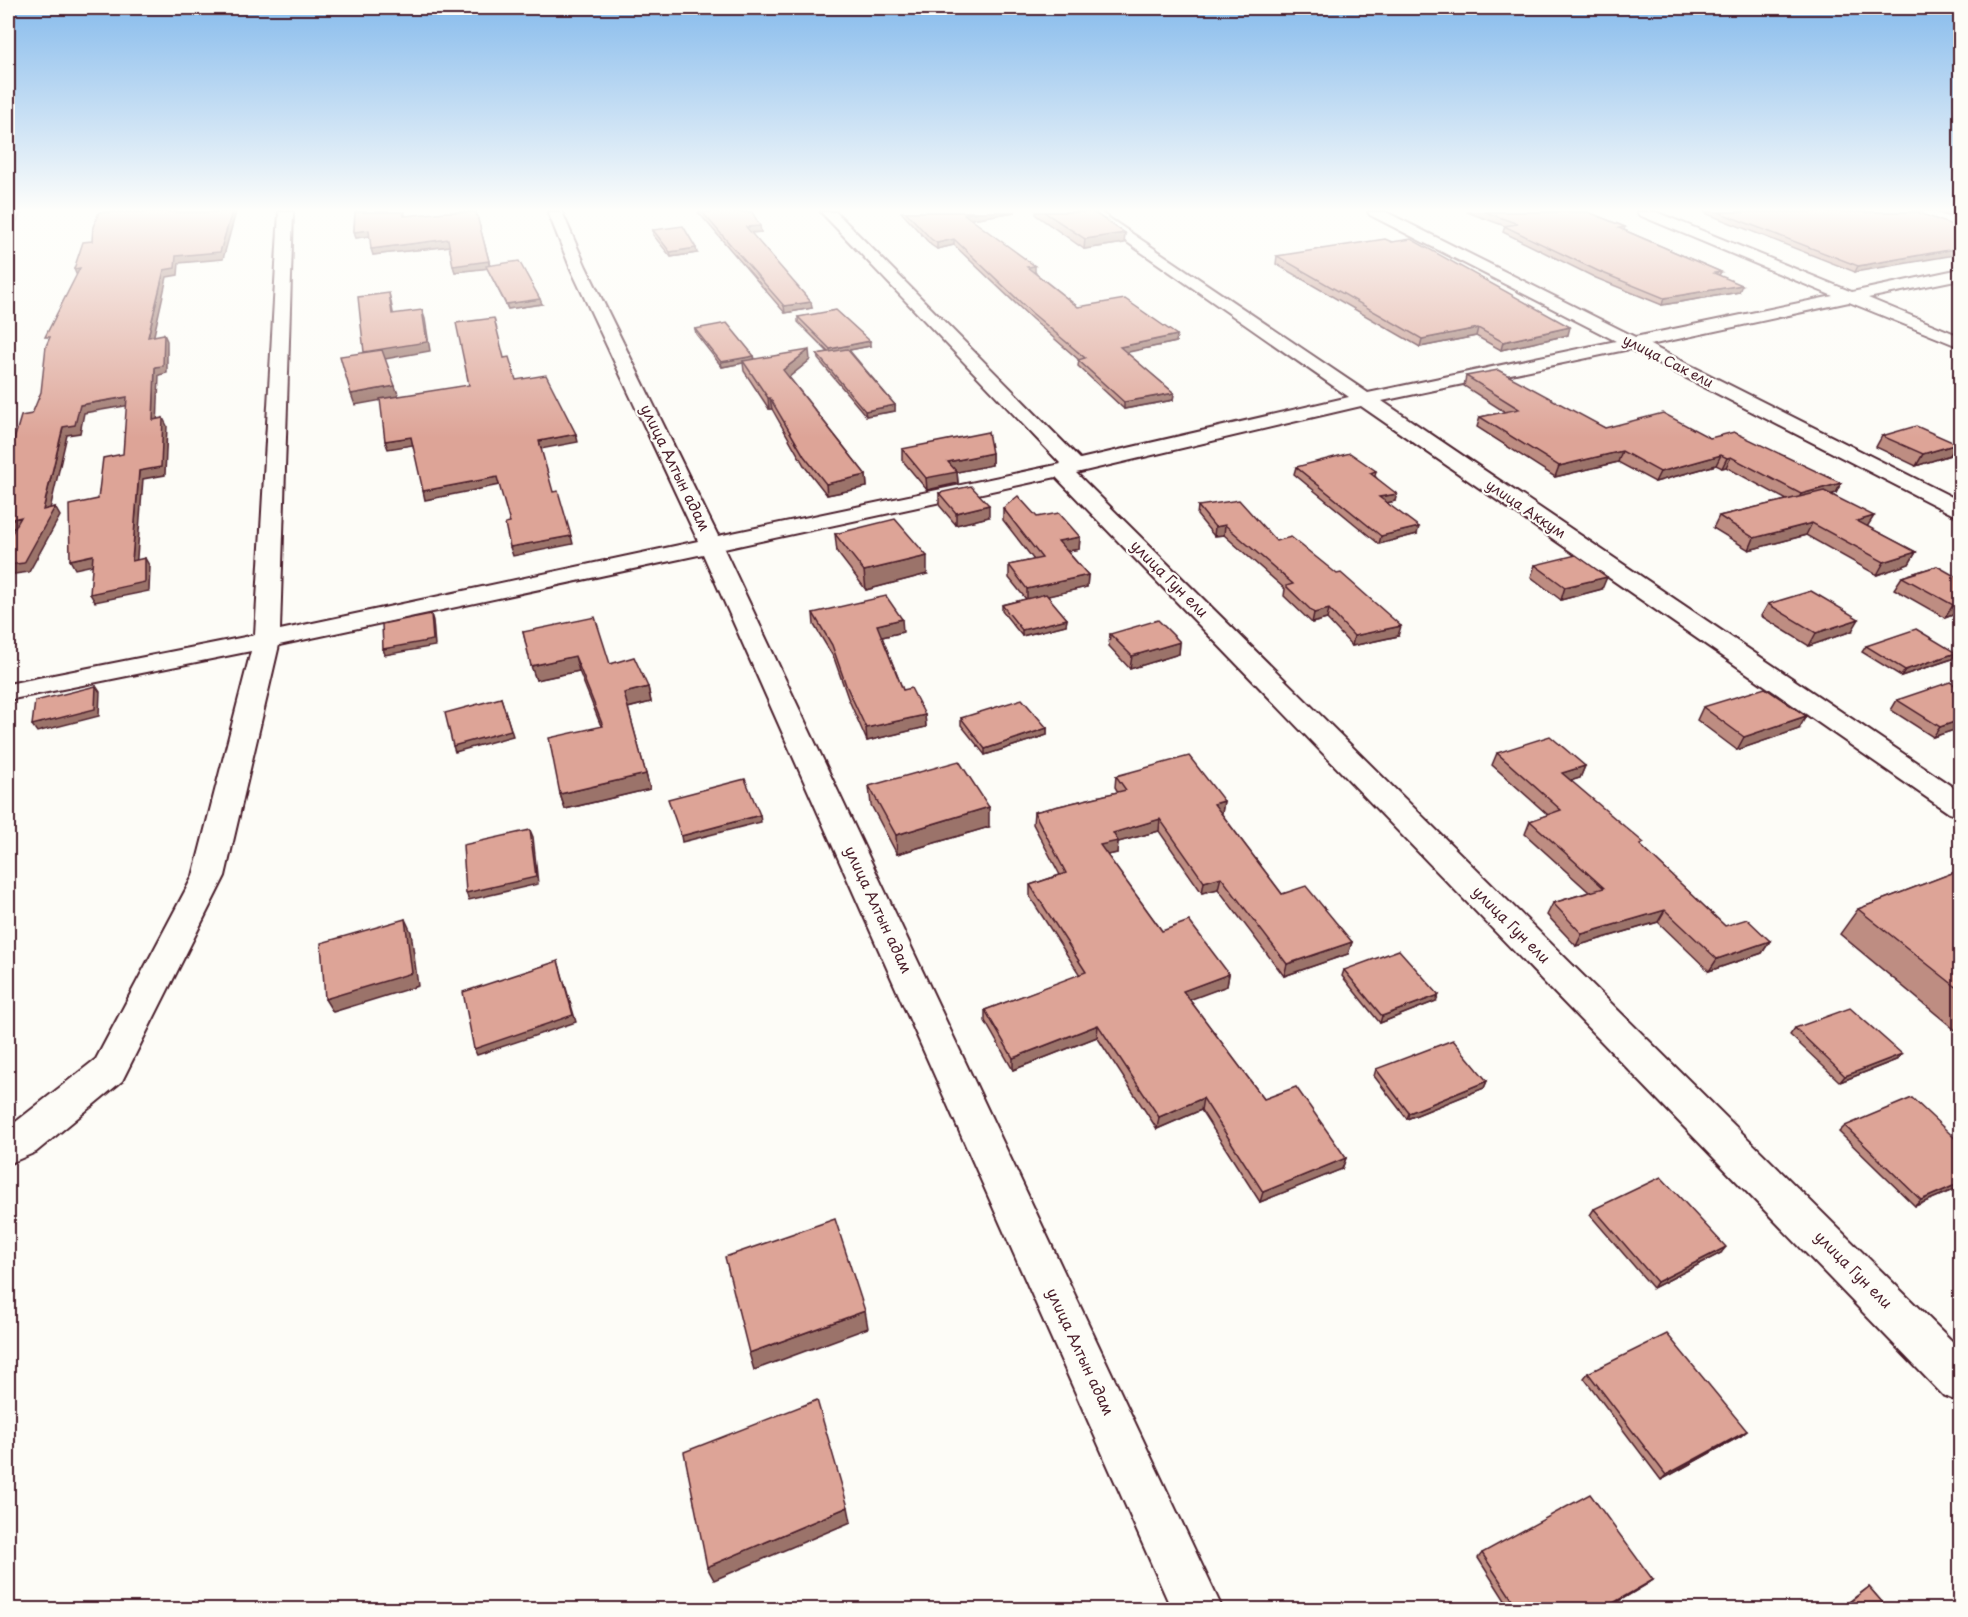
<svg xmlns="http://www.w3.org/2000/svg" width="1968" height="1617" font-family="'Playpen Sans',sans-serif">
	<rect width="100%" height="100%" fill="#fdfcf7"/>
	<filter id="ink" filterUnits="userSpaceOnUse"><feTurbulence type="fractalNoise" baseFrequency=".0167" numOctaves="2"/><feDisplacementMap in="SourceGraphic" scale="12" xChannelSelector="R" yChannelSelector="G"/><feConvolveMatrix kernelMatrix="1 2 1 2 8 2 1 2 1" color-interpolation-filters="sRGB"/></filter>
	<g filter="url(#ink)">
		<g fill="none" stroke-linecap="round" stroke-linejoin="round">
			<defs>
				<g id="street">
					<path d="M8,212H20L13,226L8,227Z"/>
					<path d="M279,212H293L280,630L698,541L570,267L548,212H562L586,267L718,536L1061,464L821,212H836L1080,459L1349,397L1084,212H1100L1368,393L1616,341L1370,215L1368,212H1386L1635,337L1833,296L1639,215L1637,212H1656L1852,292L1960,269V279L1868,298L1960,336V347L1849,302L1650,345L1960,501V516L1952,514L1630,349L1382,401L1960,792V816L1949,813L1361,406L1076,473L1960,1349V1402L1944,1396L1056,477L724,549L1223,1610H1172L703,554L279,645L225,876L122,1081L36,1152L8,1164V1128L96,1059L193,876L251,651L8,700V684L255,635Z"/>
					<path d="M1912,212H1933L1960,221V230L1914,215Z"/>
				</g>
			</defs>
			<!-- street casing -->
			<use href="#street" stroke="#4a1f2b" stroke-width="4"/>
			<!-- street -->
			<use href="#street" fill="#fdfcf7" fill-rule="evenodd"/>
		</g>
		<!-- wall -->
		<g fill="#be8d82" stroke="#4a1f2b" stroke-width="1.5">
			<path d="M355,212H405V216L476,212L490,265L542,304L508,309L487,268L455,272L449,246L373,255L370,236L356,238L354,232Z"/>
			<path d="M698,212H752L761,232L751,233L812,308L785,313Z"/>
			<path d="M901,212H1015L971,219L1035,272H1034L1078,307L1177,335L1176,342L1126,352L1174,393L1173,400L1124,409L1078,366L1079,360L1032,319L954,245L937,249L931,245Z"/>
			<path d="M1036,212H1093L1125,233L1124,243L1084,249L1036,215Z"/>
			<path d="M1467,212H1588L1625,227L1624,230L1721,272L1719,275L1739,292L1662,305L1596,278L1503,232L1505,226Z"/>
			<path d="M1705,212H1917L1855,272L1705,213Z"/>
			<path d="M1940,212H1960V219Z"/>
			<path d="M653,230L697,253L671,257L653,235Z"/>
			<path d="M1277,256L1568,335L1501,350L1476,336L1420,347L1276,264Z"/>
			<path d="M798,317L870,346L849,350L895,405V411L866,416L818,359L817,354L828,352L798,322Z"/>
			<path d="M695,329L754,356L755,359L810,360L789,377L866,475L867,487L827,495L805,467L772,409H769L744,371L743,363L722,367L696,334Z"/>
			<path d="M1466,376L1605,428L1710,438L1841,483L1836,493L1832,494L1868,527L1916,552L1909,564L1877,575L1806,535L1749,550L1713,528L1719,516L1787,500L1726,467L1722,468L1716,465L1655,482L1618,462L1555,477L1477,427L1480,417L1505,412L1464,386Z"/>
			<path d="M1882,436L1957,444L1950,455L1916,466L1876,447Z"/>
			<path d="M902,449L992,453V465L957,472L958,483L927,490L902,460Z"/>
			<path d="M1296,467L1376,471L1375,476L1395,501L1387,503L1417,534L1379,544L1294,474Z"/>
			<path d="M939,493L989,517L956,525L939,505Z"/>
			<path d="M1198,506L1276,541L1398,636L1352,646L1327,619L1312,623L1284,596L1285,589L1224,535L1214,536L1197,515Z"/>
			<path d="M1003,508L1037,517L1080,537L1079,549L1067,551L1088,575L1087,587L1047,596L1067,619L1066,625L1022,636L1002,611V605L1026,599L1009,578V565L1034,560L1003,520Z"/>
			<path d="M835,534L927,574L866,590L837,552Z"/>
			<path d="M1535,565L1602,589L1561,600L1531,577Z"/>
			<path d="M1937,566L1960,612L1945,618L1894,589L1902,577Z"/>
			<path d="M1768,604L1852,631L1809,646L1761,616Z"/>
			<path d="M813,613L903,632L882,637L903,690L925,715L926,727L867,741L848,698L834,658L814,625Z"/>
			<path d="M523,632L610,664L648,687L651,702L628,708L650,789L565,809L560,794L601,726L579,671L536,680Z"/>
			<path d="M1110,634L1180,642L1179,654L1130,669L1109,646Z"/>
			<path d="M1866,646L1956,653L1952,659L1901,676L1862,652Z"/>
			<path d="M1960,688V734L1954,730L1933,737L1891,710L1897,700Z"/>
			<path d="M1703,707L1799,729L1737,750L1697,720Z"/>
			<path d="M961,718L1047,728V735L985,755L961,725Z"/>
			<path d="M1497,753L1585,766L1580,778L1570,781L1642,847L1725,926L1770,941L1762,953L1709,971L1658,922L1576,946L1547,915L1553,903L1589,892L1525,834L1530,821L1548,815L1492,765Z"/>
			<path d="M1116,776L1224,801L1222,813H1221L1282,894L1352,942L1348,954L1284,976L1218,889L1202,893L1159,831L1118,842L1117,853L1107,855L1162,931L1229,974L1227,986L1189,999L1264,1099L1346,1158L1342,1169L1260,1202L1201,1110L1157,1129L1097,1037L1013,1070L985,1021V1010L1080,975L1030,897V885L1060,875L1033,824L1034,812L1118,792L1115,787Z"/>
			<path d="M869,786L989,827L897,854L871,805Z"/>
			<path d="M1960,870V1034L1840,934L1858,909Z"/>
			<path d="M1344,970L1436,1001L1380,1023L1342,976Z"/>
			<path d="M1795,1028L1896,1060L1840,1082L1790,1035Z"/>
			<path d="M1376,1069L1487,1081L1484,1088L1407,1119L1374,1076Z"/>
			<path d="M1845,1126L1960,1143V1187L1915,1206L1839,1132Z"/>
			<path d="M1594,1209L1721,1253L1653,1288L1590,1215Z"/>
			<path d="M1588,1373L1747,1431L1741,1436L1661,1480L1584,1378Z"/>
			<path d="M1482,1553L1653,1580L1647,1584L1604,1610H1511L1478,1558Z"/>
			<path d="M1869,1587L1889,1610H1838L1862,1592Z"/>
		</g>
		<!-- shaded-wall -->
		<g fill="#9b736a" stroke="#4a1f2b" stroke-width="1.5">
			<path d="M232,212H236L223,259L179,263L178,275L167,277L152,344L148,337L164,270L176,256Z"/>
			<path d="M476,212L490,268L455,272L453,266Z"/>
			<path d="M980,212H1015L964,220V214Z"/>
			<path d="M760,226L761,232L746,233V227Z"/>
			<path d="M369,230L371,236L356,238L354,232Z"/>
			<path d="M1125,233L1124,243L1084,249L1085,239Z"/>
			<path d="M448,239L450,246L373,255L371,249Z"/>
			<path d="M954,239V245L937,249V243Z"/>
			<path d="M696,248L697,253L671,257L670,252Z"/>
			<path d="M1960,248V254L1855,272L1858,266Z"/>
			<path d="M1035,266V272L1027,273V267Z"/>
			<path d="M80,268L77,276L74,269Z"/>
			<path d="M1742,285L1739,292L1662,305L1664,298Z"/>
			<path d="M389,293L391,302L395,323L392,314Z"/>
			<path d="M540,299L542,304L508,309L506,304Z"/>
			<path d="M811,302L812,308L785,313L784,306Z"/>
			<path d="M422,310L425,319L430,351L368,362Z"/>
			<path d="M1570,327L1568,335L1501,350L1503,342Z"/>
			<path d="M1478,328L1476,336L1420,347L1422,339Z"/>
			<path d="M164,334L167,341V373L159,375L157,428L153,420L155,367Z"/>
			<path d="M1177,335L1176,342L1119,354L1120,347Z"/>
			<path d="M870,341V346L830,354V349Z"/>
			<path d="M809,350L810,360L784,381L783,370Z"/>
			<path d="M754,356L755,361H743V363L722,367L721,362Z"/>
			<path d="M395,386L399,397L355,405L351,394Z"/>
			<path d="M1174,393L1173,400L1124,409V402Z"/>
			<path d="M127,397L131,405L84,413L80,433L67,435L48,518L43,510L63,427L80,405Z"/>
			<path d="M768,398H770L772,409H769Z"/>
			<path d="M895,405V411L866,416L865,411Z"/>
			<path d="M163,418L167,426L165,475L143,479L136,570L132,561L139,471Z"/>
			<path d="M576,434L578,442L541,449L539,441Z"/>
			<path d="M411,437L413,445L388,449L385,441Z"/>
			<path d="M1957,444L1950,455L1916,466L1923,454Z"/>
			<path d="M1622,451L1618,462L1555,477L1559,466Z"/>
			<path d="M992,453V465L957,472L958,483L927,490L926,478L948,462Z"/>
			<path d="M1721,455L1716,465L1655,482L1660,472Z"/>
			<path d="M1731,457L1726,467L1722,468L1727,458Z"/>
			<path d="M866,475L867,487L827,495L826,484Z"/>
			<path d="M497,477L500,485L425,500L423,491Z"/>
			<path d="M1841,483L1836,493L1796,505L1801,494Z"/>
			<path d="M1397,494L1395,501L1377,505L1379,497Z"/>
			<path d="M989,505V517L956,525V513Z"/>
			<path d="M55,507L60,516L29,572L8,575V565Z"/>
			<path d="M1874,516L1867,527L1857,521Z"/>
			<path d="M21,517L26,526L8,529V520Z"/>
			<path d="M1812,523L1806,535L1749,550L1754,538Z"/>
			<path d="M1225,525L1224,535L1214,536L1215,527Z"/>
			<path d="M1419,527L1417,534L1379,544L1381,536Z"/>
			<path d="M571,536L573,544L513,556L510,547Z"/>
			<path d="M1080,537L1079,549L1058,553V541Z"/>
			<path d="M1916,552L1909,564L1877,575L1884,562Z"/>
			<path d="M93,555L98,564L75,569L70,560Z"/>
			<path d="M927,556V574L866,590L864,571Z"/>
			<path d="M145,558L150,567L149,591L95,602L90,594Z"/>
			<path d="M1088,575L1087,587L1027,601V589Z"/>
			<path d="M1607,577L1602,589L1561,600L1565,587Z"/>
			<path d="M1960,603V612L1945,618L1953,605Z"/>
			<path d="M1329,609L1327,619L1312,623L1314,613Z"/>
			<path d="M431,614L433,621L435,646L385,655L383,649Z"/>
			<path d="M902,619L903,632L878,638L877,625Z"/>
			<path d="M1067,619L1066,625L1022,636V630Z"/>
			<path d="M1859,619L1852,631L1809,646L1816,633Z"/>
			<path d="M1401,626L1398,636L1352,646L1354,636Z"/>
			<path d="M1180,642L1179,654L1130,669L1132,656Z"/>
			<path d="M1956,653L1952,659L1901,676L1905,670Z"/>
			<path d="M575,656L579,671L536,680L531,666Z"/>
			<path d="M96,686L100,692L99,716L37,732L32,725Z"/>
			<path d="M648,687L651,702L627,708L624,693Z"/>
			<path d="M501,698L513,736L455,752L453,746Z"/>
			<path d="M925,715L926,727L867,741L866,728Z"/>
			<path d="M1806,716L1799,729L1737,750L1744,737Z"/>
			<path d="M1960,720L1954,730L1933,737L1940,727Z"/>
			<path d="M1047,728V735L985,755V749Z"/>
			<path d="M1585,766L1580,778L1556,785L1562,773Z"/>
			<path d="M646,774L650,789L565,809L560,794Z"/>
			<path d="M1224,801L1222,813L1212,816L1214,804Z"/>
			<path d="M989,807V827L897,854L896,835Z"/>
			<path d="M760,815L761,822L682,842L681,836Z"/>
			<path d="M1160,819L1159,831L1118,842L1117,853L1099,857L1100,845L1113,833Z"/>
			<path d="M530,830L533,837L538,884L469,900L466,893Z"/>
			<path d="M1221,877L1218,889L1202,893L1204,882Z"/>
			<path d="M1665,910L1658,922L1576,946L1582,934Z"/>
			<path d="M405,919L411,932L418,986L333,1012L325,999Z"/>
			<path d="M1770,941L1762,953L1709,971L1717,959Z"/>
			<path d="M1352,942L1348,954L1284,976L1287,964Z"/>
			<path d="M558,961L576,1022L477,1055L474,1049Z"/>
			<path d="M1229,974L1227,986L1181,1003L1183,991Z"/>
			<path d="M1439,995L1436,1001L1380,1023L1382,1016Z"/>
			<path d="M1098,1025L1097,1037L1013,1070V1058Z"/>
			<path d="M1902,1054L1896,1060L1840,1082L1845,1076Z"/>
			<path d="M1487,1081L1484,1088L1407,1119L1409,1113Z"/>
			<path d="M1203,1098L1201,1110L1157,1129L1159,1117Z"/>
			<path d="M1346,1158L1342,1169L1260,1202L1263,1192Z"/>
			<path d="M1960,1183V1187L1915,1206L1921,1200Z"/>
			<path d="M1726,1247L1721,1253L1653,1288L1657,1282Z"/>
			<path d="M865,1311L868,1328L754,1370L749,1353Z"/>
			<path d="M1747,1431L1741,1436L1661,1480L1666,1475Z"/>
			<path d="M848,1507L851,1522L714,1580L707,1567Z"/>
			<path d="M1653,1580L1647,1584L1604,1610H1601Z"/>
		</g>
		<!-- building -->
		<g fill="#dda497" stroke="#4a1f2b" stroke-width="1.5">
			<path d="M99,212H232L220,252L176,256L175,268L164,270L148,337L164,334L163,366L155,367L153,420L163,418L161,467L139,471L132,561L145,558V582L90,594L93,555L70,560L69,505L98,499L103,458L123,454L127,397L80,405L75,425L63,427L43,510L55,507L24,563L8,565V540L21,517L8,520V441L14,440L21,416L32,414L41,392L46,346L50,337H45L80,268L74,269L83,242L92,241L93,227Z"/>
			<path d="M355,212H403L404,216L446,212H476L489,261L453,266L448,239L371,249L369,230L354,232Z"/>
			<path d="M702,212H752L760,226L746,227L811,302L784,306Z"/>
			<path d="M906,212H980L964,214L1035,266L1027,267L1078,307L1125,299L1177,335L1120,347L1174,393L1124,402L1078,360L1085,358L1032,313L954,239L937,243L931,239Z"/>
			<path d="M1044,212H1093L1125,233L1085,239Z"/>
			<path d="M1485,212H1588L1625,227L1619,228L1721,272L1714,273L1742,285L1664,298L1598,271L1504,226L1518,224Z"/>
			<path d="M1718,212H1917L1960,228V248L1858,266Z"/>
			<path d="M683,226L696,248L670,252L653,230Z"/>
			<path d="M1385,239L1392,242L1411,239L1570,327L1503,342L1478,328L1422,339L1277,256Z"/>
			<path d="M519,261L540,299L506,304L486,266Z"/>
			<path d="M389,293L392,314L422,310L427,342L364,352L358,297Z"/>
			<path d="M836,310L870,341L830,349L798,317Z"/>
			<path d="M494,318L504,358L509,357L516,380L546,375L576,434L539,441L553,492L558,491L571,536L510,547L505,524L510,523L497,477L423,491L411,437L385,441L380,399L469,385L456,323Z"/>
			<path d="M727,323L754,356L721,362L695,329Z"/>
			<path d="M847,349L895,405L865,411L817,354Z"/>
			<path d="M382,350L395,386L351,394L340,356Z"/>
			<path d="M809,350L783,370L866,475L826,484L804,456L770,398H768L743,361Z"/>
			<path d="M1498,370L1605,428L1663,413L1710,438L1734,432L1841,483L1801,494L1731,457L1727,458L1721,455L1660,472L1622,451L1559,466L1480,417L1519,409L1466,376Z"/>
			<path d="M1916,426L1957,444L1923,454L1882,436Z"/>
			<path d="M988,432L992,453L948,462L957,472L926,478L902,449Z"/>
			<path d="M1350,453L1376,471L1370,473L1397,494L1379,497L1419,527L1381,536L1296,467Z"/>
			<path d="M971,486L989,505L956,513L939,493Z"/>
			<path d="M1824,491L1874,516L1857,521L1916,552L1884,562L1812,523L1754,538L1719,516Z"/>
			<path d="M1018,496L1037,517L1059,513L1080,537L1058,541L1088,575L1027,589L1009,565L1042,558L1003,508Z"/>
			<path d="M1239,500L1276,541L1291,537L1337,574L1341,573L1401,626L1354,636L1329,609L1314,613L1286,586L1293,584L1225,525L1215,527L1198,506Z"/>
			<path d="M895,519L927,556L864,571L835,534Z"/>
			<path d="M1576,555L1607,577L1565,587L1535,565Z"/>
			<path d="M1937,566L1960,579V603L1953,605L1902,577Z"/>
			<path d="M1811,591L1859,619L1816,633L1768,604Z"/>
			<path d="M1046,594L1067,619L1022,630L1002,605Z"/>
			<path d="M886,596L902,619L877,625L903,690L911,688L925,715L866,728L846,685L832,645L813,613Z"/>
			<path d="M431,614L433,640L383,649L382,624Z"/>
			<path d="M595,617L610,664L634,657L648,687L624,693L646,774L560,794L549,738L603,726L575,656L531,666L523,632Z"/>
			<path d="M1158,620L1180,642L1132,656L1110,634Z"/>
			<path d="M1916,629L1956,653L1905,670L1866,646Z"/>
			<path d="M1950,682L1960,688V720L1940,727L1897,700Z"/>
			<path d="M96,686L95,709L32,725L35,701Z"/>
			<path d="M1765,688L1806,716L1744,737L1703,707Z"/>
			<path d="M501,698L511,730L453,746L445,713Z"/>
			<path d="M1022,699L1047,728L985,749L961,718Z"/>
			<path d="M1550,736L1585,766L1562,773L1644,843L1640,845L1725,926L1747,919L1770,941L1717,959L1665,910L1582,934L1553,903L1604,888L1530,821L1561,810L1497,753Z"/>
			<path d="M1189,756L1224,801L1214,804L1282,894L1306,886L1352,942L1287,964L1221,877L1204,882L1160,819L1113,833L1118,841L1100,845L1162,931L1189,921L1229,974L1183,991L1264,1099L1296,1087L1346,1158L1263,1192L1203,1098L1159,1117L1098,1025L1013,1058L985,1010L1086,972L1030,885L1066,873L1034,812L1126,790L1116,776Z"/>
			<path d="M959,761L989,807L896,835L869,786Z"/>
			<path d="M745,779L760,815L681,836L668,799Z"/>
			<path d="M530,830L536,877L466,893L463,845Z"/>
			<path d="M1960,870V990L1858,909Z"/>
			<path d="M405,919L412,973L325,999L321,943Z"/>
			<path d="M1399,950L1439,995L1382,1016L1344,970Z"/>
			<path d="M558,961L573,1015L474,1049L463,992Z"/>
			<path d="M1850,1008L1902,1054L1845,1076L1795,1028Z"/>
			<path d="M1453,1040L1487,1081L1409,1113L1376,1069Z"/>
			<path d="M1912,1098L1960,1143V1183L1921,1200L1845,1126Z"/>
			<path d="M1661,1177L1726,1247L1657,1282L1594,1209Z"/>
			<path d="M835,1219L865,1311L749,1353L725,1257Z"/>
			<path d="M1667,1334L1747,1431L1666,1475L1588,1373Z"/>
			<path d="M817,1400L848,1507L707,1567L684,1452Z"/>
			<path d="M1590,1494L1653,1580L1601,1610H1519L1482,1553Z"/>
			<path d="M1869,1587L1889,1610H1840Z"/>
		</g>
	</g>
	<!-- sky -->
	<linearGradient id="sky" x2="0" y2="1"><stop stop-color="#87bbec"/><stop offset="0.48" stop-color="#fefefb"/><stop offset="1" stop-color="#fefefb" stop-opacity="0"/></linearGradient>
	<rect width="1968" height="438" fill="url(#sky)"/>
	<g text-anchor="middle" stroke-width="4.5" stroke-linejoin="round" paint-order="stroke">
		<!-- far-street labels -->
		<g font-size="14" fill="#4a1f2b" stroke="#fdfcf7">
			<text transform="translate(1668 361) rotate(27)" y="5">улица Сак ели</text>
			<text transform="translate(1526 509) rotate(34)" y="5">улица Аккум</text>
		</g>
		<!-- street labels -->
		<g font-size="15" fill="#4a1f2b" stroke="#fdfcf7">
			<text transform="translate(675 468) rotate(64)" y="5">улица Алтын адам</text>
			<text transform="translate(1169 579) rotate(45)" y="5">улица Гун ели</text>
			<text transform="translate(878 910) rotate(65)" y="5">улица Алтын адам</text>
			<text transform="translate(1511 925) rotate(45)" y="5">улица Гун ели</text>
			<text transform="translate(1853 1270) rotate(45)" y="5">улица Гун ели</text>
			<text transform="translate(1080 1352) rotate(65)" y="5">улица Алтын адам</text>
		</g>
	</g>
	<!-- margin -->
	<rect width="1968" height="1617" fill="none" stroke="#fdfcf7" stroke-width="30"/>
	<rect x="15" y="15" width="1938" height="1587" fill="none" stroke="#4a1f2b" stroke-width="2" filter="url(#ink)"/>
</svg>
